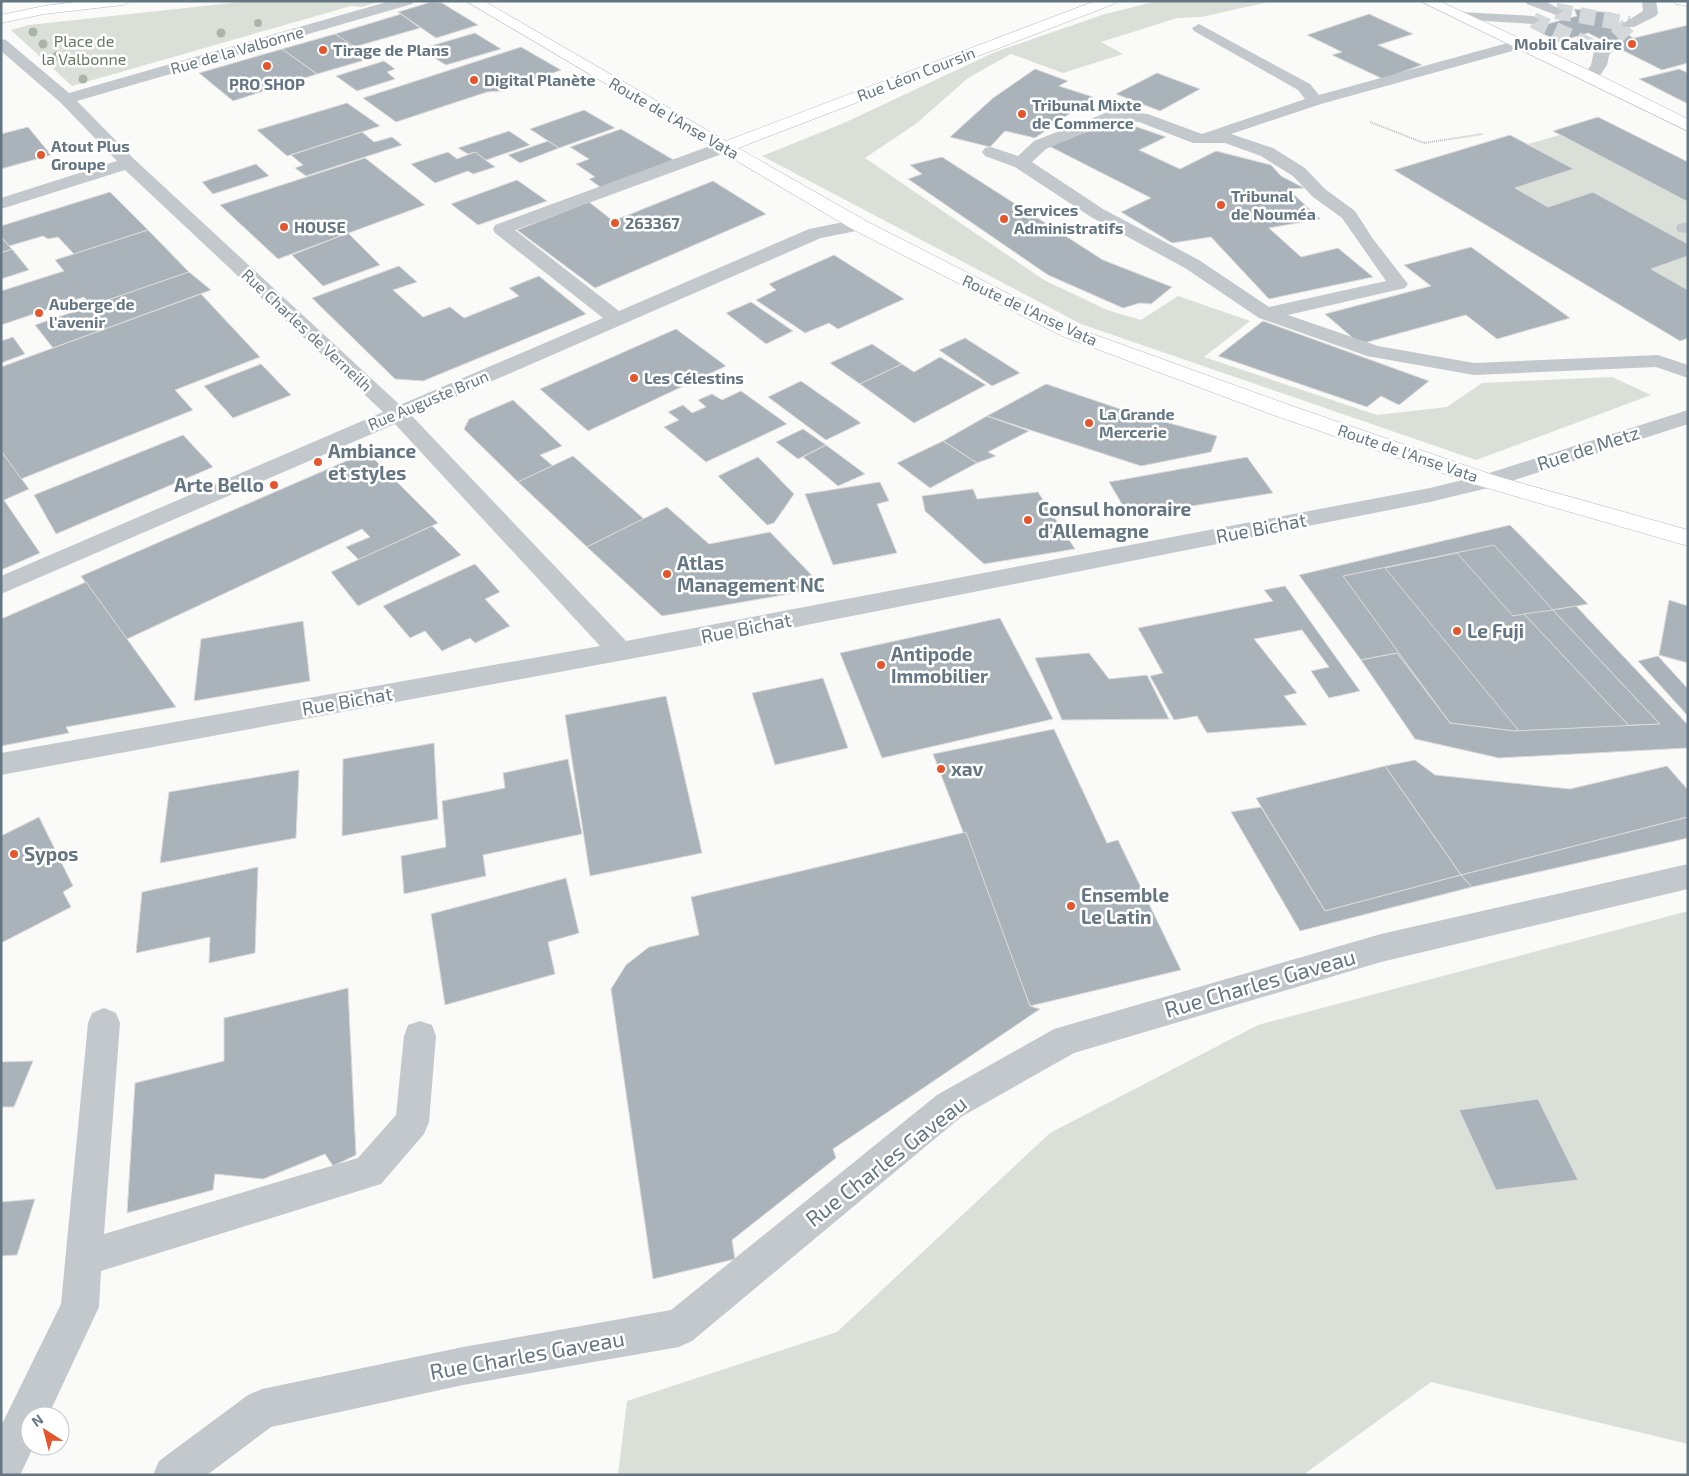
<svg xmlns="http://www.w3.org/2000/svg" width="1689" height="1476" font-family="'Exo 2',sans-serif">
	<rect width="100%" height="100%" fill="#fafaf8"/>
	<!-- green -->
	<g fill="#dadfd7">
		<path d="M250,1H381L362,7L351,6L72,86L11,30L29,25Z"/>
		<path d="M1157,1H1273L1201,17L1177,18L1101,42L1123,54L1063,73L1011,54L968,78L917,123L865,158L1044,280L1107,310L1141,320L1178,296L1250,321L1204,357L1377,415L1447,407L1482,383L1612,377L1651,395L1476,460L1081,324L762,156L844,123L995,52L1102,15Z"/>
		<path d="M1560,135L1688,202V244L1593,192L1548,207L1515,188L1574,169L1528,144Z"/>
		<path d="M1688,256V290L1651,269Z"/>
		<path d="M1688,911V1444L1431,1382L1303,1475H618L627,1401L837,1332L1050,1133L1258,1025Z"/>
	</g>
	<!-- building -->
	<g fill="#aab3b9" stroke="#dcdcda">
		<path d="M431,2L442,3L478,25L436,38L398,12Z"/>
		<path d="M1574,9L1612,13L1620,31L1634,38L1688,25V63L1662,70L1588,33L1559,42L1532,28L1577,16Z"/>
		<path d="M401,14L420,28L354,47L335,34Z"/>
		<path d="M1369,14L1413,34L1378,45L1422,65L1383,79L1332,55L1342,52L1307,35Z"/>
		<path d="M475,33L501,49L446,65L420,49Z"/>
		<path d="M335,34L372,58L317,74L282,49Z"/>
		<path d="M521,47L561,70L503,91L487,92L396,122L363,98Z"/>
		<path d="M282,49L317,74L233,101L199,73Z"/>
		<path d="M384,61L395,69L387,72L395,79L357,91L336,76Z"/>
		<path d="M1035,69L1068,81L1059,86L1093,97L1035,138L1005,131L990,147L950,137L993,98Z"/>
		<path d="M1679,69L1688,73V104L1639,79Z"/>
		<path d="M1157,73L1200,89L1160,111L1116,94Z"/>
		<path d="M347,103L380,126L287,156L257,130Z"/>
		<path d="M584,110L615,128L559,148L530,129Z"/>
		<path d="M1598,117L1688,162V202L1553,131Z"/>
		<path d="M1117,120L1166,137L1139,150L1180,169L1216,151L1271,165L1281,176L1304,188L1288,189L1320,219L1269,228L1301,257L1338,248L1373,277L1269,299L1211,237L1172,243L1121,212L1151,198L1049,146Z"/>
		<path d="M28,127L51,155L1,169V134Z"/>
		<path d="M621,129L677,162L603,189L589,179L595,177L576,164L589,159L570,147Z"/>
		<path d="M509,131L530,145L486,160L475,152L468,154L458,148Z"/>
		<path d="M362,132L374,142L392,137L402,145L306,176L295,168L303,165L291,155Z"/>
		<path d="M1510,135L1574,169L1515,188L1548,207L1593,192L1688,244V256L1651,269L1688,290V338L1680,341L1394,170Z"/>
		<path d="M548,141L559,148L520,163L508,155Z"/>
		<path d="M448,152L457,159L475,152L495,167L473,174L468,171L435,183L411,164Z"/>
		<path d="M942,157L1103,260L1172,287L1151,304L1140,303L1123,308L1048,275L908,179L922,174L910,165Z"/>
		<path d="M365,158L425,205L278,259L220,205Z"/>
		<path d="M256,164L269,176L213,194L202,182Z"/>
		<path d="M517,180L547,201L478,225L451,204Z"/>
		<path d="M713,181L766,214L595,288L517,230L589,202L613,221Z"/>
		<path d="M110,192L148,230L74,254L58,237L48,239L43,236L9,246L1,237V226Z"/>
		<path d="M148,230L189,272L91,306L84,297L1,325V291L64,271L55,260Z"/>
		<path d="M348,233L380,265L323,286L292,255Z"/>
		<path d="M1,237L9,246L12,249L1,253Z"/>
		<path d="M1471,247L1570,318L1497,339L1466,315L1360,344L1325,314L1431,286L1404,265Z"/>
		<path d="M12,249L29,270L1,279V253Z"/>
		<path d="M834,255L904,299L838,329L829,323L805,333L756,300L776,290L769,284Z"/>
		<path d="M399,266L417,282L393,290L423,317L450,307L464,318L519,296L509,288L539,276L586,314L423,381L395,379L312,298Z"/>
		<path d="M189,272L211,290L53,348L35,325Z"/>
		<path d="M201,294L260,357L175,390L193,410L21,479L1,451V367Z"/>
		<path d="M751,302L793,331L766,344L726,313Z"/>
		<path d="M1263,321L1429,381L1399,405L1381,396L1367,407L1218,356Z"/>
		<path d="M676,329L726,366L588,431L540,389Z"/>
		<path d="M13,337L25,354L1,363V341Z"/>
		<path d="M965,338L1020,373L992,386L939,350Z"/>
		<path d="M872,344L902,364L860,384L830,363Z"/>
		<path d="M940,357L986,385L914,423L860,384L902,364L914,372Z"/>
		<path d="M261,364L291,395L233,418L204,386Z"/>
		<path d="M801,381L861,423L826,440L768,397Z"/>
		<path d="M1046,384L1132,413L1217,436L1211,452L1141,466L987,416Z"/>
		<path d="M741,391L787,424L706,462L664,427L679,420L668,412L683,405L692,413L706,407L698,400L712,394L722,400Z"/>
		<path d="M513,400L562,446L540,455L553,466L518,482L464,429L469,419Z"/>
		<path d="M987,416L1029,431L988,452L996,456L977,463L943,441Z"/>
		<path d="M803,429L826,445L798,459L776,442Z"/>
		<path d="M183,435L213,467L56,534L34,495Z"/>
		<path d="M943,441L977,463L930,488L897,463Z"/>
		<path d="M826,445L865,474L838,486L803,457Z"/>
		<path d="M1,451L29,489L4,500L40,553L1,570Z"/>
		<path d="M367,452L438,523L359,560L346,547L370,537L362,529L125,640L81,576Z"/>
		<path d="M573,456L644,519L587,547L518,482Z"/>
		<path d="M758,457L794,494L774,523L767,525L718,476Z"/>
		<path d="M1247,457L1273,493L1129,516L1109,482Z"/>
		<path d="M880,482L889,501L877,504L897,553L833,565L805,494Z"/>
		<path d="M973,489L977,499L1038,492L1075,549L984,564L925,511L922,496Z"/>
		<path d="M667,507L709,544L770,532L824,588L662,616L587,547Z"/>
		<path d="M1510,525L1588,604L1553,610L1660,724L1514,731L1450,723L1397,653L1361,660L1299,575Z"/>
		<path d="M432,526L461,555L358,606L331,572Z"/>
		<path d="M1494,545L1553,610L1524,614L1630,727L1514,731L1450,723L1343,576Z"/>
		<path d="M1457,553L1513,616L1524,614L1630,727L1519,731L1385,568Z"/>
		<path d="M475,564L500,592L485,599L510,626L475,643L470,638L442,651L425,631L410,638L383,606Z"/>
		<path d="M86,582L176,707L66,727L69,733L1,746V619Z"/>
		<path d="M1285,586L1360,691L1329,698L1311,671L1329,667L1302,630L1254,639L1297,693L1284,696L1307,725L1207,733L1197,716L1174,720L1150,676L1163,673L1138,628L1273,601L1264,590Z"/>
		<path d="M1669,600L1688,606V663L1659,655Z"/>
		<path d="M1576,606L1688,725V748L1499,758L1415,739L1361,660L1397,653L1450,723L1514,731L1660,724L1553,610Z"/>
		<path d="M1000,618L1053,719L882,758L840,653Z"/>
		<path d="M303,621L310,681L194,701L201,639Z"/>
		<path d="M1089,653L1109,679L1147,675L1169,719L1062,720L1035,658Z"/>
		<path d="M1658,656L1688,689V716L1638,661Z"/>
		<path d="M823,678L848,748L775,765L752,693Z"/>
		<path d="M666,696L702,853L590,876L565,715Z"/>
		<path d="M1054,729L1107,843L1118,840L1181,970L1030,1006L933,754Z"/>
		<path d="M434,743L438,819L342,836L343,759Z"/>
		<path d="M568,759L582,834L483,855L486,876L404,894L401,856L446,847L442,801L505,788L503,773Z"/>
		<path d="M1415,760L1435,775L1570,789L1667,766L1688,790V817L1461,875L1385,766Z"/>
		<path d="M1385,766L1461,875L1325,911L1256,798Z"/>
		<path d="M299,770L296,838L160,863L169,792Z"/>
		<path d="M1261,807L1325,911L1461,875L1472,887L1300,931L1231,812Z"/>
		<path d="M39,817L73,886L63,892L71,907L1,943V836Z"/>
		<path d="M1688,817V838L1472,887L1461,875Z"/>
		<path d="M966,832L1030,1006L1040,1009L833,1149L836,1158L732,1240L735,1259L653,1279L611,989L626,965L649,947L699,935L691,897Z"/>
		<path d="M258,867L255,953L209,963L210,937L136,953L142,892Z"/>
		<path d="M566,878L579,933L548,942L555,974L445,1005L431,914Z"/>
		<path d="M348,988L356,1155L333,1166L325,1154L263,1179L215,1174L213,1190L127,1213L135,1083L224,1061V1018Z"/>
		<path d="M33,1061L14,1107H1V1062Z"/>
		<path d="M1538,1099L1578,1180L1496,1190L1459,1110Z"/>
		<path d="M35,1199L17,1255L1,1256V1202Z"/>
	</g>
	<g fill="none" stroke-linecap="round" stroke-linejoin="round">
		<!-- minor-tunnel -->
		<g stroke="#d5d9db" stroke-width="16" stroke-dasharray="16 8" stroke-linecap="butt">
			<path d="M1556,11L1629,24"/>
			<path d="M1533,20L1602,51L1629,24"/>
		</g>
		<defs>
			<g id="major">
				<path d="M83,1H130L123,5L44,14L1,23V15L44,6Z"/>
				<path d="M466,1H484L726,141L1095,1H1116L1114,4L738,148L866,221L1076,328L1292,406L1496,476L1688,530V546L1480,486L1276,416L1062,336L852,229Z"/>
				<path d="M1420,1H1439L1597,74L1688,119V131Z"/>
				<path d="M1674,1H1688V6L1676,4Z"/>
			</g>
		</defs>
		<!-- major casing -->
		<use href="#major" stroke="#b5babe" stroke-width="1"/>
		<!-- path -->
		<path stroke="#bbbfc2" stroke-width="2" stroke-dasharray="1 1" stroke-linecap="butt" d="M1370,122L1424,143L1483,134"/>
		<!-- minor -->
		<g fill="#c3c8cc" fill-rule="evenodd">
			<path d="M390,1H414L412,4L77,101L134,159L400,405L603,318L495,233L493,229L495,225L718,143H730L733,147L730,151L515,230L619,311L809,229L859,219L866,221L868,225L866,229L821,238L412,416L626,641L1430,488L1483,475L1688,410V424L1496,486L1430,502L705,645L1,775V753L600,646L395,424L1,594V576L383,412L125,170L1,209V198L117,161L60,102L1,51V39L6,40L69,93Z"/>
			<path d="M1525,1H1545L1563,11L1556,15L1527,4Z"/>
			<path d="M1642,1H1656L1658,13L1656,16L1634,27H1624L1622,24L1643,11Z"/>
			<path d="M1460,12L1533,16L1540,20L1533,24L1455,19L1453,16Z"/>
			<path d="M1199,24L1310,84L1319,95L1522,39L1530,44L1527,47L1321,104L1231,134L1273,148L1305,168L1325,189L1355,211L1373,239L1408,284L1405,288L1288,315L1378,346L1474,363L1658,355L1688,365V378L1656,367L1474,375L1367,356L1259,318L1185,268L1091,217L1015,167L985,156L982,152L985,148L991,147L1018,156L1034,141L1113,110L1148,114L1202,134L1305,99L1298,90L1194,31L1192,28ZM1115,120L1139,122L1193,143H1225L1261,156L1293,176L1313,197L1342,218L1386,281L1269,307L1199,260L1103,209L1032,162L1046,149Z"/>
			<path d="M1602,46L1610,51L1607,65L1597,80H1585L1583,77L1591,65L1594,51Z"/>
			<path d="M1688,222V233L1678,232L1676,228L1678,224Z"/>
			<path d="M1688,864V889L1381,962L1074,1053L961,1117L692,1341L679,1347L463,1385L271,1427L207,1475H153L159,1461L248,1395L262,1389L463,1347L671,1310L937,1095L1054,1029L1381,934Z"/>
			<path d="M104,1008L116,1013L120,1023L104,1234L358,1158L396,1115L404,1036L408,1025L420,1021L432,1025L436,1036L429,1122L424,1134L381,1184L101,1271L99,1307L48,1416H30V1446H34L20,1475H1V1426L61,1304L88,1023L92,1013Z"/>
		</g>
		<!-- major -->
		<use href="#major" fill="#fff" fill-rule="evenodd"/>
	</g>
	<!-- trees -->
	<g fill="#aab4a7">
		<circle cx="258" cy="23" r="4"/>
		<circle cx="33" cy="32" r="4.5"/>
		<circle cx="221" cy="33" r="4.5"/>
		<circle cx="43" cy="44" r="4.5"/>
		<circle cx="57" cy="56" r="4.5"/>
		<circle cx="83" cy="79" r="4.5"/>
	</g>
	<!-- markers -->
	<g fill="#e4572e" stroke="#fff" stroke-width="2">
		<circle cx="1632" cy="44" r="5"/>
		<circle cx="323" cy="50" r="5"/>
		<circle cx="267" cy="66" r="5"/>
		<circle cx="474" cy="80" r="5"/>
		<circle cx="1022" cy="114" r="5"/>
		<circle cx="41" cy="155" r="5"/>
		<circle cx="1221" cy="205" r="5"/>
		<circle cx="1004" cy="219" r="5"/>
		<circle cx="615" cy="223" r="5"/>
		<circle cx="284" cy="227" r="5"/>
		<circle cx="39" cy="313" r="5"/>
		<circle cx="634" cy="378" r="5"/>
		<circle cx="1089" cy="423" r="5"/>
		<circle cx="318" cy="462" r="5"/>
		<circle cx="274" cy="485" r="5"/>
		<circle cx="1028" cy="520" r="5"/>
		<circle cx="667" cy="574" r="5"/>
		<circle cx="1457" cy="631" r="5"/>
		<circle cx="881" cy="665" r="5"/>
		<circle cx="941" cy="769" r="5"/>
		<circle cx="14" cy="854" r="5"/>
		<circle cx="1071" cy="906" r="5"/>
	</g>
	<g text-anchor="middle" stroke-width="5" stroke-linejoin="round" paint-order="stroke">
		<!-- far-park labels -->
		<g font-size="16" fill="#687a64" stroke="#fff">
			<text x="84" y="47">Place de<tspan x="84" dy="18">la Valbonne</tspan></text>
		</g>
		<!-- far-poi labels -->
		<g font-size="16" font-weight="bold" fill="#657683" stroke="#fff" text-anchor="start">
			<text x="1622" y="50" text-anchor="end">Mobil Calvaire</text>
			<text x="333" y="56">Tirage de Plans</text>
			<text x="484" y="86">Digital Planète</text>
			<text x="267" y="90" text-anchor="middle">PRO SHOP</text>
			<text x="1032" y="111">Tribunal Mixte<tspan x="1032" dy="18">de Commerce</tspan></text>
			<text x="51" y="152">Atout Plus<tspan x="51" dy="18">Groupe</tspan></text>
			<text x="1231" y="202">Tribunal<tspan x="1231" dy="18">de Nouméa</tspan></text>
			<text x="1014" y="216">Services<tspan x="1014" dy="18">Administratifs</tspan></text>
			<text x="625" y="229">263367</text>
			<text x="294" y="233">HOUSE</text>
			<text x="49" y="310">Auberge de<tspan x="49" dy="18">l'avenir</tspan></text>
			<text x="644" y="384">Les Célestins</text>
			<text x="1099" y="420">La Grande<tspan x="1099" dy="18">Mercerie</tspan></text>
		</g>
		<!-- far-street labels -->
		<g font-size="16" fill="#657683" stroke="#fff">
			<text transform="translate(237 50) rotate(-16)" y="6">Rue de la Valbonne</text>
			<text transform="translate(916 74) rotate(-21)" y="6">Rue Léon Coursin</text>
			<text transform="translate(674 118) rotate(30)" y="6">Route de l'Anse Vata</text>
			<text transform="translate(1030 310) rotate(25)" y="6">Route de l'Anse Vata</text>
			<text transform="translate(307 330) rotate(43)" y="6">Rue Charles de Verneilh</text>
			<text transform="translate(428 400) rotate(-23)" y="6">Rue Auguste Brun</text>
			<text transform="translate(1408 453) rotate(19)" y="6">Route de l'Anse Vata</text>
		</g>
		<!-- street labels -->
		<g font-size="19" fill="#657683" stroke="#fff">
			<text transform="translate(1588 448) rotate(-18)" y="7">Rue de Metz</text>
			<text transform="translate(1261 528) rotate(-11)" y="7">Rue Bichat</text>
			<text transform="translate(746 628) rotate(-11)" y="7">Rue Bichat</text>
			<text transform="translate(347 701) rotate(-10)" y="7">Rue Bichat</text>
		</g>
		<!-- poi labels -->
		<g font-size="19" font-weight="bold" fill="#657683" stroke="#fff" text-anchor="start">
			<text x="328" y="458">Ambiance<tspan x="328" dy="22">et styles</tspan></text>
			<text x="264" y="492" text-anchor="end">Arte Bello</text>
			<text x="1038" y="516">Consul honoraire<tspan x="1038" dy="22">d'Allemagne</tspan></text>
			<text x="677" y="570">Atlas<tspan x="677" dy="22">Management NC</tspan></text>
			<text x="1467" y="638">Le Fuji</text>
			<text x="891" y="661">Antipode<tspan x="891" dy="22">Immobilier</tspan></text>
			<text x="951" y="776">xav</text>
			<text x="24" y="861">Sypos</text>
			<text x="1081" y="902">Ensemble<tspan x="1081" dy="22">Le Latin</tspan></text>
		</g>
		<!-- near-street labels -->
		<g font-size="22" fill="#657683" stroke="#fff">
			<text transform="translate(1260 983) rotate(-16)" y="8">Rue Charles Gaveau</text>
			<text transform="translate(886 1161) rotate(-38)" y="8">Rue Charles Gaveau</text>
			<text transform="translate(527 1355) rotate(-10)" y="8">Rue Charles Gaveau</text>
		</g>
	</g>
	<!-- border -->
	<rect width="1689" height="1476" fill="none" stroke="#657683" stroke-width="5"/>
	<!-- north arrow -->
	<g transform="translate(45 1431) rotate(324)"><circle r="24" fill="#ffffff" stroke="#c1c8cd"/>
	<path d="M0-4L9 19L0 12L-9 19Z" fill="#e4572e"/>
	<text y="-8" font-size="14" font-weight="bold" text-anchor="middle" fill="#657683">N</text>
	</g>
</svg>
